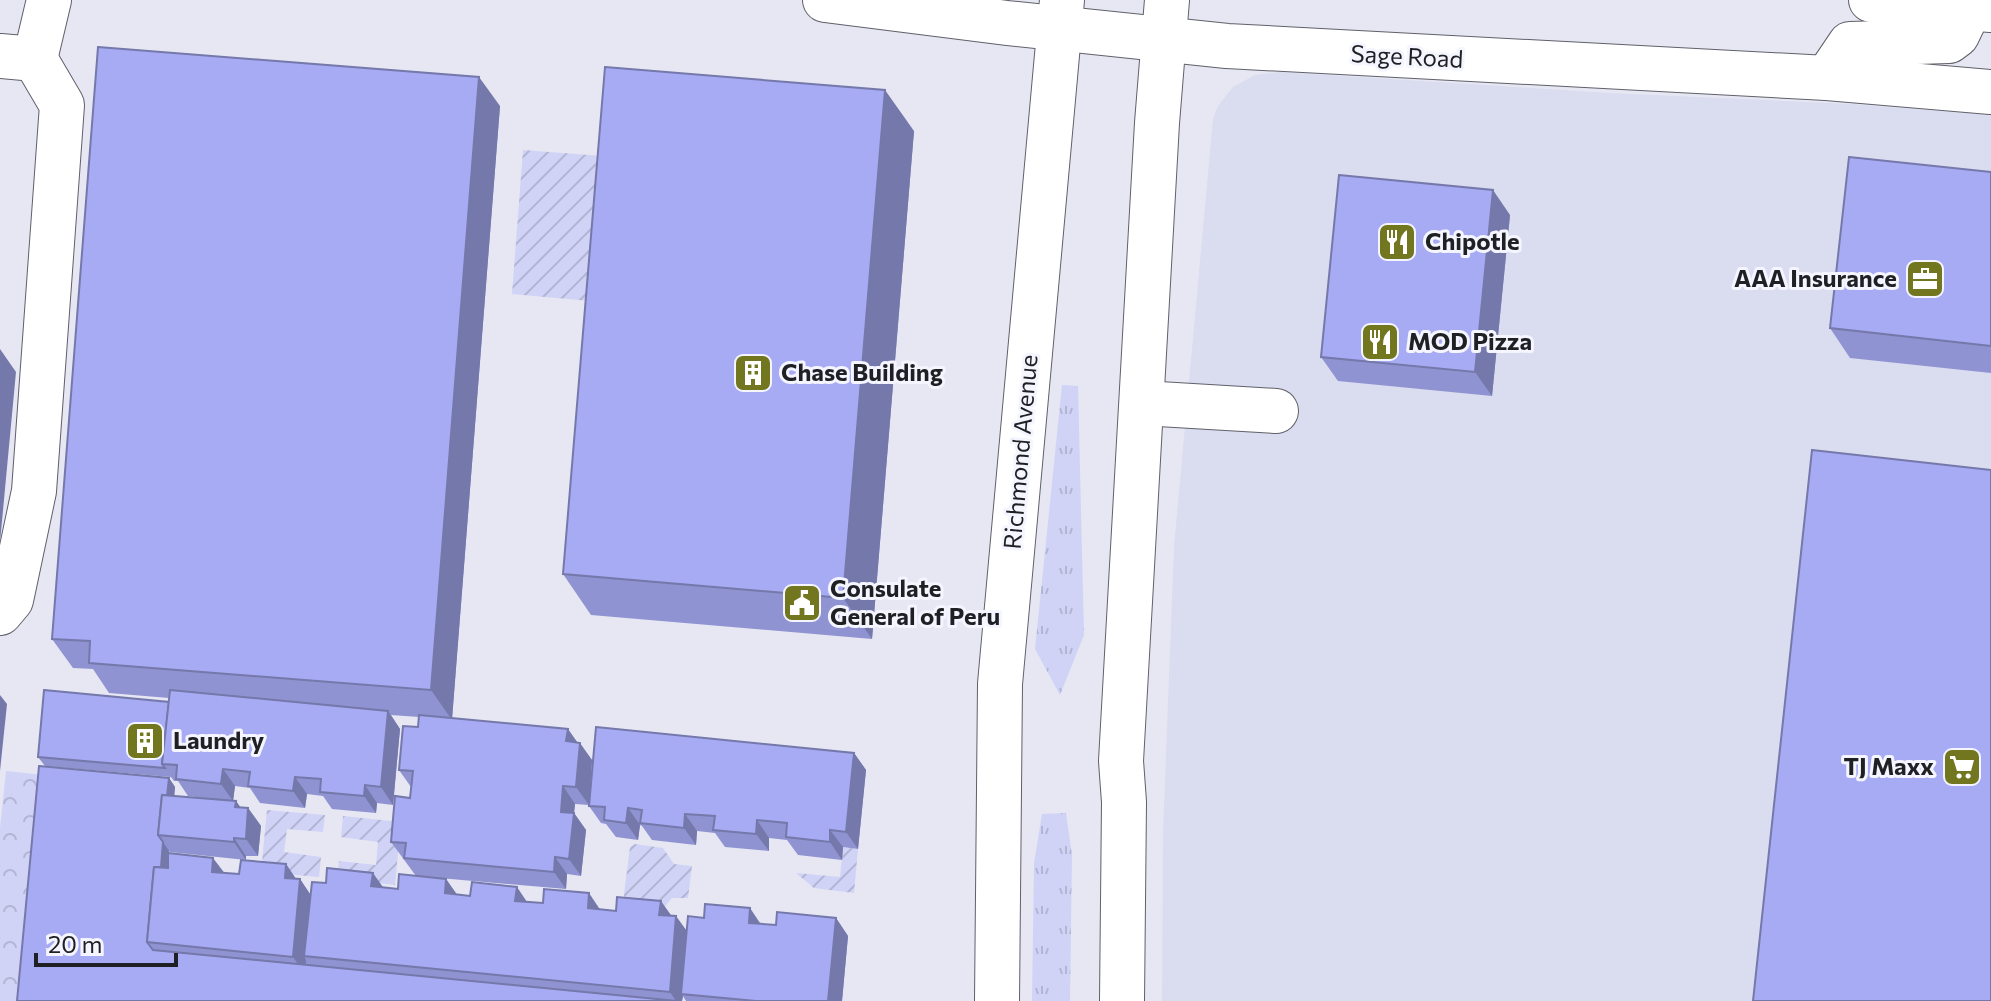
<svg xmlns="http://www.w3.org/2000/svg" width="1991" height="1001" font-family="Commissioner,sans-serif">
	<defs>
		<pattern id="grass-tufts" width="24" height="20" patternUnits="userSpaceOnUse" patternTransform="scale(2)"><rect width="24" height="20" fill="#d0d3f6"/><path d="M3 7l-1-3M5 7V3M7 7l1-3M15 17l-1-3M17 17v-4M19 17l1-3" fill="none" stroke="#b2b5d3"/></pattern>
		<pattern id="forest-crowns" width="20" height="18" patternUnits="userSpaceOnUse" patternTransform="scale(2)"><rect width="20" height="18" fill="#d0d3f6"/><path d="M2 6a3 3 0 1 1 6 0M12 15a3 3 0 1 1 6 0" fill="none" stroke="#b2b5d3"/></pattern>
		<pattern id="garden-furrows" width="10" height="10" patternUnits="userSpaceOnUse" patternTransform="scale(2)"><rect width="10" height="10" fill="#d0d3f6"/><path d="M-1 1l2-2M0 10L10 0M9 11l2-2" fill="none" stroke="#b2b5d3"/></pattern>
	</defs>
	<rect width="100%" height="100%" fill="#e6e7f3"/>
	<!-- built -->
	<path fill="#dadcef" d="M1280,72L1609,93L1850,104L1991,115V1001H1162L1163,834L1174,547L1213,119L1218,106L1233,87L1255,75Z"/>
	<!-- grass -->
	<g fill="url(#grass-tufts)">
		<path d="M1062,385L1078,386L1084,635L1060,695L1035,649Z"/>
		<path d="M1066,813L1072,855L1070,1001H1032L1034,863L1042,814Z"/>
	</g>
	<!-- forest -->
	<path fill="url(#forest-crowns)" d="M6,771L45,775L24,1001H0V828Z"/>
	<!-- garden -->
	<g fill="url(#garden-furrows)">
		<path d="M523,150L602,156L590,301L512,294Z"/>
		<path d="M267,810L325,815L323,832L287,829L284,852L321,857L319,877L261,872Z"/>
		<path d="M343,816L401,822L395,885L337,878L339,861L376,865L378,842L341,837Z"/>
		<path d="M635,844L663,848L674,864L692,866L688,898H672L662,910L625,905L624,894L630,847Z"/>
		<path d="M843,847L858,849L854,893L814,888L796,873L840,877Z"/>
	</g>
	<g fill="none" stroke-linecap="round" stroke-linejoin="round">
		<defs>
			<g id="minor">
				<path d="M0,56L35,59L62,105L34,491L11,600L0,613"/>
				<path d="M35,59L49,0"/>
				<path d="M1142,403L1276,411"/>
			</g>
			<g id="major">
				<path d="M825,0L1007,23L1227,46L1827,78L1991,92"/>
				<path d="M1871,0L1991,10"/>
				<path d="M1827,78L1850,44L1949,41L1957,35L1970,8"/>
				<path d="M997,1001L1000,684L1062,0"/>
				<path d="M1122,1001L1124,802L1121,761L1157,123L1167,0"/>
			</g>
		</defs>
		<!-- minor casing -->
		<use href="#minor" stroke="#5f606a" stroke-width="46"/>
		<!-- major casing -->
		<use href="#major" stroke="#5f606a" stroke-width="46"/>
		<!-- minor -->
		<use href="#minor" stroke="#fff" stroke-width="44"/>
		<!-- major -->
		<use href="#major" stroke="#fff" stroke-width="44"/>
	</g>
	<!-- wall -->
	<g fill="#9093d1" fill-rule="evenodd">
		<path d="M500,106L452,718L577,742L592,760L589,805L575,804L574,813L586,830L581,876L567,874L566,889L428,877L446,879L457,895L672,916L687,931L760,924L776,925L836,918L848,936L842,1001H686L683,996L682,1001H17L169,778L175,787L174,796L228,801L188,796L178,781H174L171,777L45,766L38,757L169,702V698L109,693L93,669L73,668L52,639ZM391,715L419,717L418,727L399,770L411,787L410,798L391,842L416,876L398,889L383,888L310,894L300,879H296L286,864L239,874L224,873L169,853V851L170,852L246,860V856H258L261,826L248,808L240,807L236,801H233L235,786L250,788L260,803L305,808L307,794L323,796L332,809L376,813L377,803L393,805L400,729Z"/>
		<path d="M914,131L872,639L591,615L563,574Z"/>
		<path d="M1991,172V373L1850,358L1830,328Z"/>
		<path d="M1510,215L1492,396L1338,381L1321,357Z"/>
		<path d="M854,753L866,770L858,849L843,847L842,860L798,855L787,840L769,838V851L725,847L715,833L697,831L696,845L652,840L642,826L640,825L638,840L616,837L606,824L601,823L589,806Z"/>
	</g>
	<!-- shaded-wall -->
	<g fill="#7578aa">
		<path d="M479,77L500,106L452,720L431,690Z"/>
		<path d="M885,90L914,131L872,639L843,598Z"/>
		<path d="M1493,190L1510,215L1492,396L1475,372Z"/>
		<path d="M0,349L16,372L0,542Z"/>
		<path d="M0,695L7,704L0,771Z"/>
		<path d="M388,711L400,729L393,805L381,787Z"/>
		<path d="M568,729L580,746V743L592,760L589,805L576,787L566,741Z"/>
		<path d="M854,753L866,770L858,849L846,832Z"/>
		<path d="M223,769L235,786L233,801L221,784Z"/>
		<path d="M295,777L307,794L305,808L293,791Z"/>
		<path d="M169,778L175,787L171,836H164Z"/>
		<path d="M365,785L377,803L376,813L364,796Z"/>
		<path d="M563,786L575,804L574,813L586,830L581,876L569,859L561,812Z"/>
		<path d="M236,801L248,818V808L261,826L258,856L246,839L235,807Z"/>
		<path d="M628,808L640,825L638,840L626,823Z"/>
		<path d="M685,814L697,831L696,845L684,828Z"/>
		<path d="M757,820L769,838V851L756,834Z"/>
		<path d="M830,830L843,847L842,860L830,842Z"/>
		<path d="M234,838L246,856V860L234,842Z"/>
		<path d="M163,842L169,851L161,943L154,942Z"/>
		<path d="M555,857L567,874L566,889L554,872Z"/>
		<path d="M213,858L226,875L212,872Z"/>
		<path d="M286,864L298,882L285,878Z"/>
		<path d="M373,873L385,890L371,886Z"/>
		<path d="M300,879L312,897L304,956L306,960L305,974L293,957Z"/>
		<path d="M446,879L458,896L445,893Z"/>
		<path d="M517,887L529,905L515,901Z"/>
		<path d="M589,893L601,911L588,908Z"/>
		<path d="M661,901L673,918L659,915Z"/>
		<path d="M750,908L762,926L749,923Z"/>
		<path d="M676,916L689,934L681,994L683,996L682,1001H676L670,992Z"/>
		<path d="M836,918L848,936L842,1001H828Z"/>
	</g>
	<!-- building -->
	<g fill="#a7abf3" stroke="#7578aa" stroke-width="2">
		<path d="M98,47L479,77L431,690L89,663L90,641L52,639Z"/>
		<path d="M605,67L885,90L843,598L563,574Z"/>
		<path d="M1849,157L1991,172V346L1830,328Z"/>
		<path d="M1339,175L1493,190L1475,372L1321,357Z"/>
		<path d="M1812,450L1991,470V1001H1753Z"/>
		<path d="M44,690L169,702L162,764L165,768L38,757Z"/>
		<path d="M170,690L388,711L381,787L365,785L364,796L320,792L321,779L295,777L293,791L248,786L250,772L223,769L221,784L176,779L177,765L162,764Z"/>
		<path d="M419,715L568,729L566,741L580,743L576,787L563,786L561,812L574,813L569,859L555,857L554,872L404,858L406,843L391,842L395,796L410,798L413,771L399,770L403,726L418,727Z"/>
		<path d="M596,727L854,753L846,832L830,830V842L786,837L787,823L757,820L756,834L713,830L715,816L685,814L684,828L640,823L642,810L628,808L626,823L604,820L605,807L589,806Z"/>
		<path d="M39,766L169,778L167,796L162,795L158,835L163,842L161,867H154L147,942L153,950L677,1001H17Z"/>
		<path d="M162,795L236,801L235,807L248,808L246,839L234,838V842L158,835Z"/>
		<path d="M168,853L213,858L212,872L239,874L241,860L286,864L285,878L300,879L293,957L147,942L154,867L168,868Z"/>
		<path d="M327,868L373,873L371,886L398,889L399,874L446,879L445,893L470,896L472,882L517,887L515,901L543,903L544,889L589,893L588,908L616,911L617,897L661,901L659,915L676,916L670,992L304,956L312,882L326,883Z"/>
		<path d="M705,904L750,908L749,923L776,925L777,912L836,918L828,1001H756L681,994L688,916L704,918Z"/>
	</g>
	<!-- icons -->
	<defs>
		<symbol id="restaurant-square" viewBox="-11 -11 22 22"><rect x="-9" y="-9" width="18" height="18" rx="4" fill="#71761f" stroke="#f4f5ff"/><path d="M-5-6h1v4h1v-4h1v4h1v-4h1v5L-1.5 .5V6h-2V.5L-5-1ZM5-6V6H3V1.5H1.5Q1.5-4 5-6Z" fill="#fff"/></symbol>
		<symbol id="office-square" viewBox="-11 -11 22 22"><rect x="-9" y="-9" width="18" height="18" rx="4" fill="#71761f" stroke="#f4f5ff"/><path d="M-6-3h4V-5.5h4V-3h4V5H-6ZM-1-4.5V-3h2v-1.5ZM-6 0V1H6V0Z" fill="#fff"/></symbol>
		<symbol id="building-square" viewBox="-11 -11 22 22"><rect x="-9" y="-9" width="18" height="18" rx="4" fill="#71761f" stroke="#f4f5ff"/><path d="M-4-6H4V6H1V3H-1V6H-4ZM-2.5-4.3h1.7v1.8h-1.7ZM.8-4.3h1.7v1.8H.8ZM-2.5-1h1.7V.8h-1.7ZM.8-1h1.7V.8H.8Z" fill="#fff"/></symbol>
		<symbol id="civic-square" viewBox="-11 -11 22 22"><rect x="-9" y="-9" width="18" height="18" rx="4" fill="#71761f" stroke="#f4f5ff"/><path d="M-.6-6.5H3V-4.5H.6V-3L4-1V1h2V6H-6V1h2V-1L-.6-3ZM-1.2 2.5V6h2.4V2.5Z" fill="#fff"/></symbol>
		<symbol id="supermarket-square" viewBox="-11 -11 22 22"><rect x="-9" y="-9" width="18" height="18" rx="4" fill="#71761f" stroke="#f4f5ff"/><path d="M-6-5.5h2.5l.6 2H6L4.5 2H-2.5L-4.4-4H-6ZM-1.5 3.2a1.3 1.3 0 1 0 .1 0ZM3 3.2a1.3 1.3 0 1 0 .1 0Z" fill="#fff"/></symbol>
	</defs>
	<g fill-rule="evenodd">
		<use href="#restaurant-square" x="1375" y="220" width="44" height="44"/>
		<use href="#office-square" x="1903" y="257" width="44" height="44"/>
		<use href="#restaurant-square" x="1358" y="320" width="44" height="44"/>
		<use href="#building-square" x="731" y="351" width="44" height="44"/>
		<use href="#civic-square" x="780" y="581" width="44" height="44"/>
		<use href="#building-square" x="123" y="719" width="44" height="44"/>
		<use href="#supermarket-square" x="1940" y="745" width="44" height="44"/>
	</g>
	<g text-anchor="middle" stroke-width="6" stroke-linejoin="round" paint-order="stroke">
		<!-- street labels -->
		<g font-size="24" fill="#1f2024" stroke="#f4f5ff">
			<text transform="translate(1407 57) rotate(3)" y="8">Sage Road</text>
			<text transform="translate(1021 452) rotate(-85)" y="8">Richmond Avenue</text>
		</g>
		<!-- poi labels -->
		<g font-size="24" font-weight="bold" fill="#1f2024" stroke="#f4f5ff" text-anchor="start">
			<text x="1425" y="250">Chipotle</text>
			<text x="1897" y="287" text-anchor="end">AAA Insurance</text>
			<text x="1408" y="350">MOD Pizza</text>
			<text x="781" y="381">Chase Building</text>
			<text x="830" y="597">Consulate<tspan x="830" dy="28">General of Peru</tspan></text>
			<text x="173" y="749">Laundry</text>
			<text x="1934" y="775" text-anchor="end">TJ Maxx</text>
		</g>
	</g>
	<!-- scale -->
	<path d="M36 953v12h140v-12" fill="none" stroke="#1f2024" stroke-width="4"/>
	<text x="48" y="953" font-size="24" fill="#1f2024" stroke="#f4f5ff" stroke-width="6" paint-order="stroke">20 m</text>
</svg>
